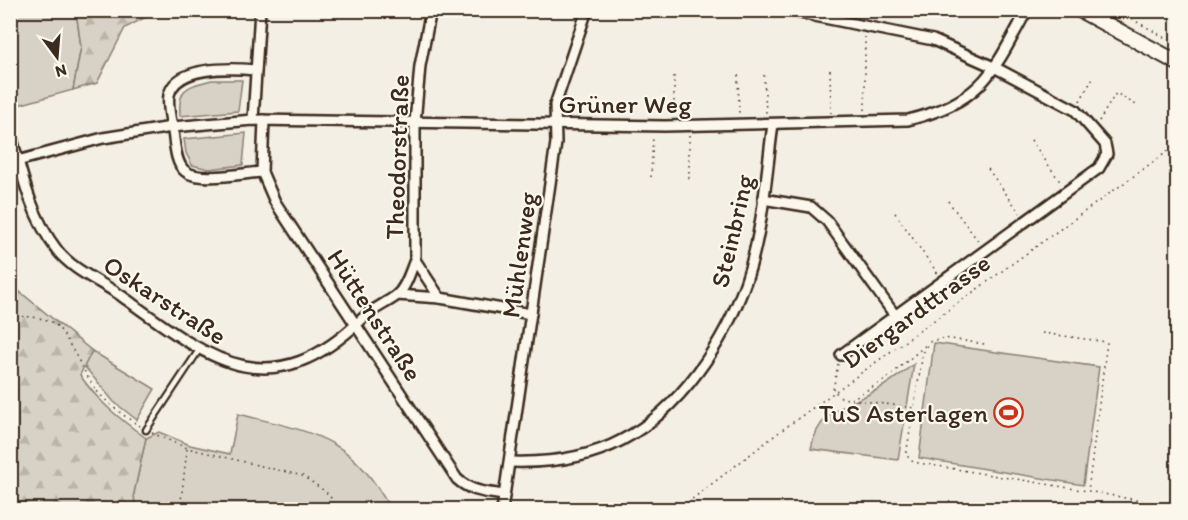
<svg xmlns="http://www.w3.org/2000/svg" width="1188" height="520" font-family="Itim,sans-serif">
	<defs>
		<pattern id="forest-firs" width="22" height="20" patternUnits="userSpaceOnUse" patternTransform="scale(1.5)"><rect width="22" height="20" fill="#d8d1c6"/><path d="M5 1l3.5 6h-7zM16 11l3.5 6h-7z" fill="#bab4aa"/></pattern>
	</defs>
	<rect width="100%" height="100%" fill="#f3efe4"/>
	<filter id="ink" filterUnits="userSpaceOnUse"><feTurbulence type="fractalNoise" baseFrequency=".0167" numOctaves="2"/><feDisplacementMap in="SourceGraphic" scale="12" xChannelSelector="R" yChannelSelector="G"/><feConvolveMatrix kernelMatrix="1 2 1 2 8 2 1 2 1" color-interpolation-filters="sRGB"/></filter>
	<g filter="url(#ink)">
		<!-- green -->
		<g fill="#d8d1c6" stroke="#8a7e72" stroke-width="1.5">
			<path d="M11,11H76L81,47L73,90L11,107Z"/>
			<path d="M212,80H242L238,111L180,116C178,87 186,87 212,80Z"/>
			<path d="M246,133L243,165L209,169L192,165L186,153L184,139Z"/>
			<path d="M934,343L1099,367L1083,485L919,458Z"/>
			<path d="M92,351L155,389L137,420L114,402L84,366Z"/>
			<path d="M914,364L898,460L811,449C818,408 849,407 880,388C892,381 903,372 914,364Z"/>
			<path d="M238,414C311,432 353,436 390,509L135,510L134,493L146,438L159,432L190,445L230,454Z"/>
		</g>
		<!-- forest -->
		<g fill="url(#forest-firs)" stroke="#8a7e72" stroke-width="1.5">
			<path d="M76,11V10L157,11L125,28L97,83L73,90L81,47Z"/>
			<path d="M11,273L19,291L92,351L80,375C98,402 120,419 146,438L134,493L135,509H11Z"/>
		</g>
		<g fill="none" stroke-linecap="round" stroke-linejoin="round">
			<defs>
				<path id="lane" d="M146,430L199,350"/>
				<g id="street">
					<path d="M431,10L420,66L415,123V260L440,298L531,314"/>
					<path d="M785,10L933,40L996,68L1075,110L1105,144L1107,154L1099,168L841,355"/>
					<path d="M256,70C232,68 176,65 169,95C167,106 171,121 173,132C175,143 175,163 185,171C199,183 244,173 262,172"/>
					<path d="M253,120L260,10"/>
					<path d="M264,120L262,172L275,202L457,479C471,492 486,492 504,495"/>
					<path d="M10,131C21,171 31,217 57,250C73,271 102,282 123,297C209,359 269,409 362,319C372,309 385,304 396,296C406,288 410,272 415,260"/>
					<path d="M10,163L103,138L172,127L253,120L665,126L908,120C983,101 992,74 1027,10"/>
					<path d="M763,199L811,207L827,221L894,314"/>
					<path d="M397,295L440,298"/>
					<path d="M511,462C548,463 589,458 622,440C680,410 725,342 746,281C763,231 766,176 773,124"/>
					<path d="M502,510L556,143L555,105L587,10"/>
				</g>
				<path id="secondary" d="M1080,10L1178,63"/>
			</defs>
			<!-- lane casing -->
			<use href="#lane" stroke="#3b2a1e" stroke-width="9"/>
			<!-- street casing -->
			<use href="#street" stroke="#3b2a1e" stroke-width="14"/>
			<!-- secondary casing -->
			<use href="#secondary" stroke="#3b2a1e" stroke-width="18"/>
			<!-- path -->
			<g stroke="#3b2a1e" stroke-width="1.5" stroke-dasharray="1.5 4.5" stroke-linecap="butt">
				<path d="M1061,10L1068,14"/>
				<path d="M1116,10L1178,45"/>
				<path d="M830,70L831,113"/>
				<path d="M738,75L739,113"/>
				<path d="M764,75L766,113"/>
				<path d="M674,76V115"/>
				<path d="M1080,101L1094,76"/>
				<path d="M865,110V37"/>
				<path d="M1099,121L1116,93L1136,105"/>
				<path d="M689,135V179"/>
				<path d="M1031,140L1061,183"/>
				<path d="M988,169L1020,213"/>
				<path d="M651,177L653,135"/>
				<path d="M948,201L979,242"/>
				<path d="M895,213L938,274"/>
				<path d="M10,315C24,317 39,316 52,322C65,329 84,375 97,391C109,405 125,417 140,426"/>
				<path d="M1042,333L1107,342L1088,491L1178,508"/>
				<path d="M984,344L944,338L929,342L923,353L906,455L913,462L1088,491"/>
				<path d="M838,364L833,390L842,398L914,408"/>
				<path d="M851,399L885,380L927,344"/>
				<path d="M152,433L187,448L303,476L326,492L341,510"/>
				<path d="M10,502L15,510"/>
				<path d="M180,510L187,449"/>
				<path d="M678,510L778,433L1178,144"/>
			</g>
			<!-- lane -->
			<use href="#lane" stroke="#fbf7ec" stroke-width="4.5"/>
			<!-- street -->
			<use href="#street" stroke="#fbf7ec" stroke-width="9"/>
			<!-- secondary -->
			<use href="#secondary" stroke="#fbf7ec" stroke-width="14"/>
		</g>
	</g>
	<!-- icons -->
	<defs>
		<symbol id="stadium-ring" viewBox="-11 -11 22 22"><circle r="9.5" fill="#fbf7ec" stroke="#c8321e" stroke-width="1.5"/><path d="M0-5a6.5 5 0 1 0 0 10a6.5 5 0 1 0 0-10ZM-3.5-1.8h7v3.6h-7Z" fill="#c8321e"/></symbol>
	</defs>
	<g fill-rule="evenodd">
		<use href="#stadium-ring" x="992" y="396" width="33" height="33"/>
	</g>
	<g text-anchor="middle" stroke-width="4.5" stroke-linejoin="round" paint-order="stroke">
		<!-- street labels -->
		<g font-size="26" fill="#3b2a1e" stroke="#fbf7ec">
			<text x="625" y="113">Grüner Weg</text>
			<text transform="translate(397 157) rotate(-88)" y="9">Theodorstraße</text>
			<text transform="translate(732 231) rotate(-77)" y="9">Steinbring</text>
			<text transform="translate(519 255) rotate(-82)" y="9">Mühlenweg</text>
			<text transform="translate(165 300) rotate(33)" y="9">Oskarstraße</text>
			<text transform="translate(916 311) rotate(-36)" y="9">Diergardttrasse</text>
			<text transform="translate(375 315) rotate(57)" y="9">Hüttenstraße</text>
		</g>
		<!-- poi labels -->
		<g font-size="26" fill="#3b2a1e" stroke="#fbf7ec" text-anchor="end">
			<text x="988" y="422">TuS Asterlagen</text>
		</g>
	</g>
	<!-- margin -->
	<rect width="1188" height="520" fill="none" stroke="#fbf7ec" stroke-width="36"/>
	<rect x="18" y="18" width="1152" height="484" fill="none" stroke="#3b2a1e" stroke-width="2" filter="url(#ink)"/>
	<!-- north arrow -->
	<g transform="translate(57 57) rotate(164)" stroke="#fbf7ec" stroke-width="4.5" paint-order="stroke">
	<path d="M0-4.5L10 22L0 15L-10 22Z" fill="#3b2a1e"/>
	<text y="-9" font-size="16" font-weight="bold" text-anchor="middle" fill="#3b2a1e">N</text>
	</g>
</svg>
